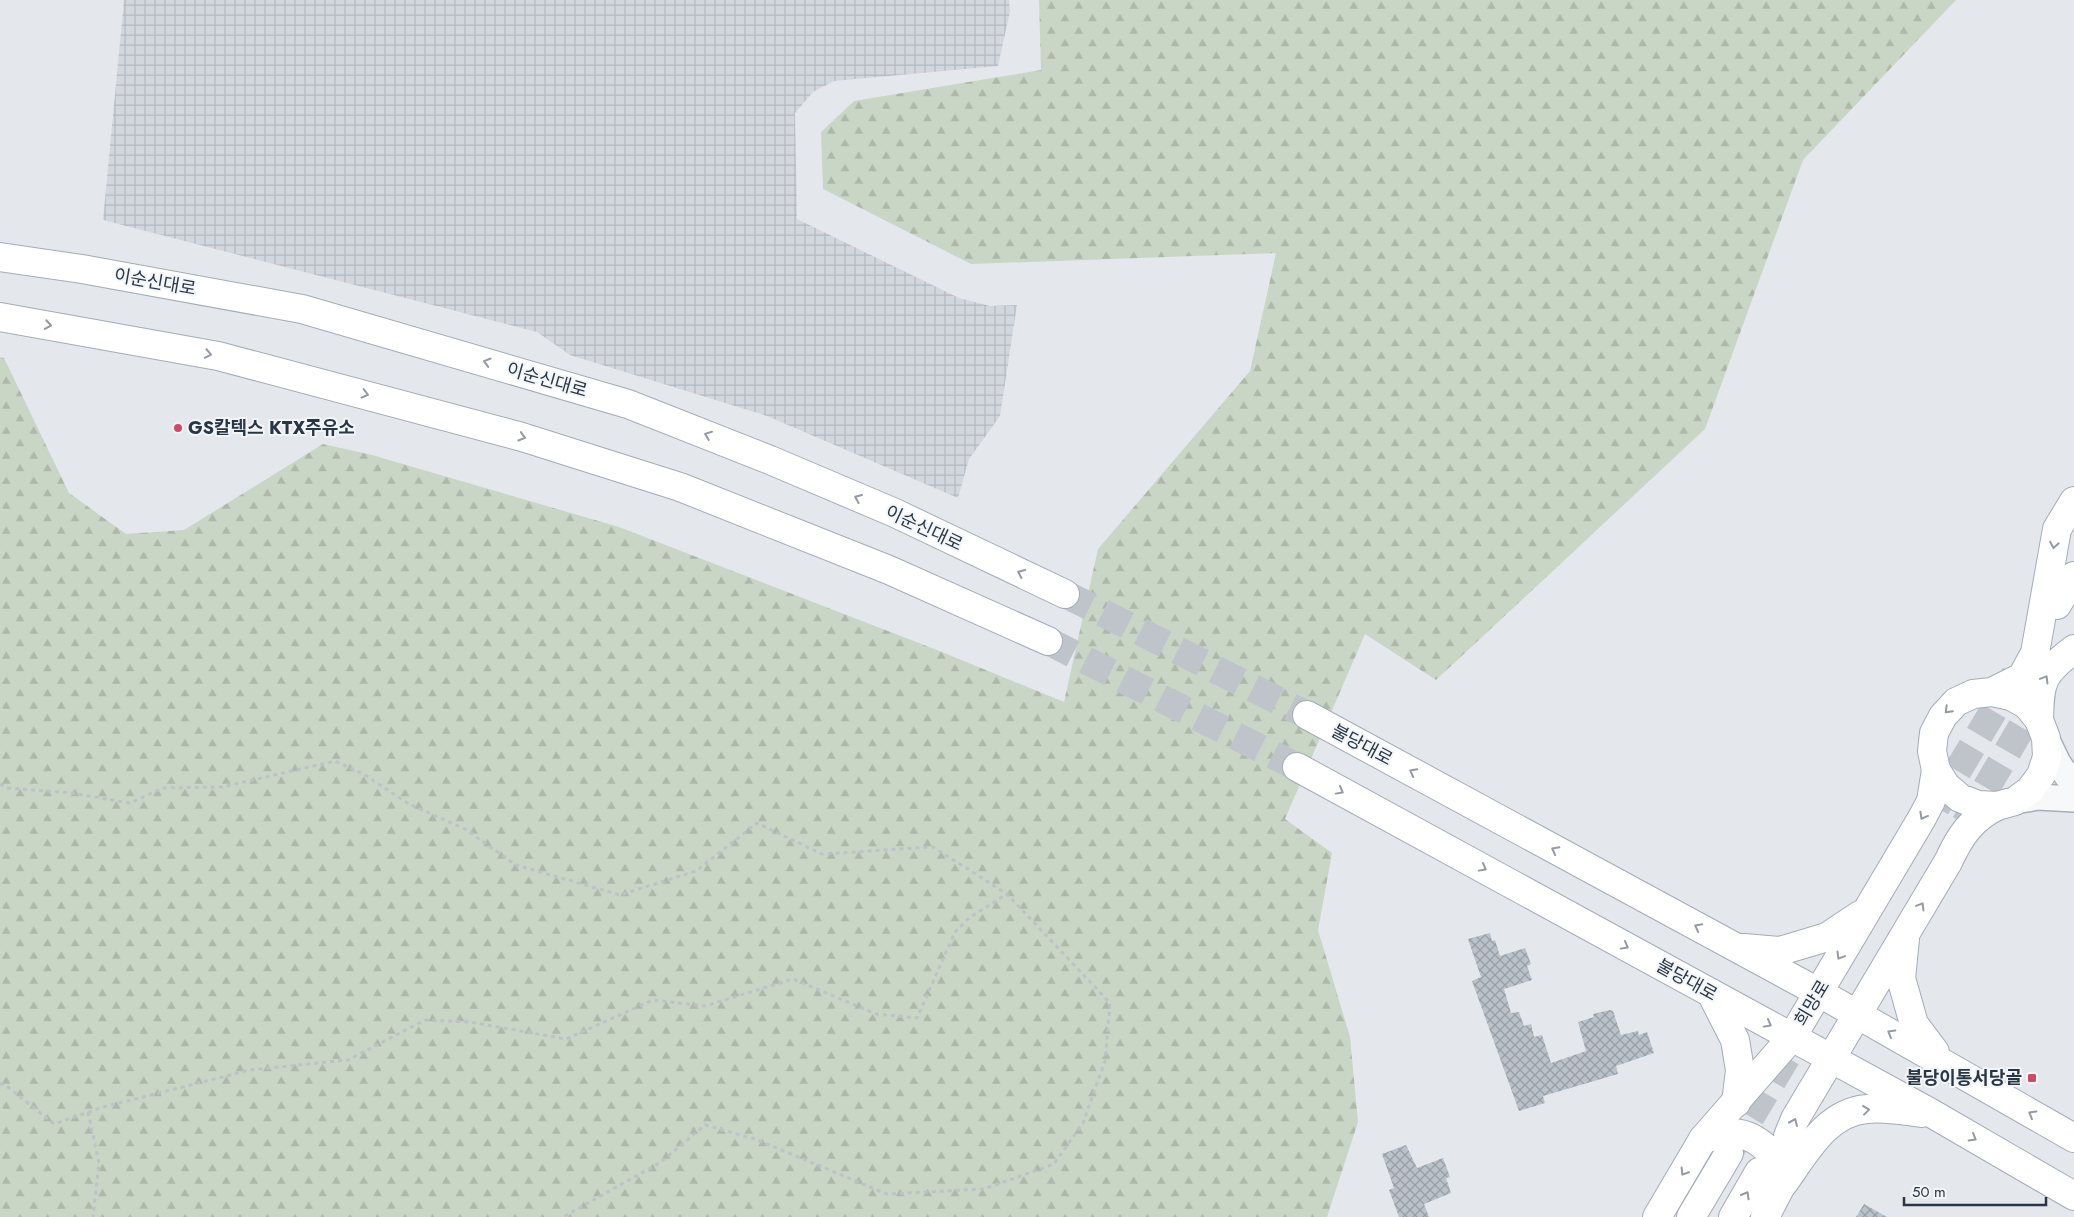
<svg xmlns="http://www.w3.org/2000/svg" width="2074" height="1217" font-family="Jost,'Noto Sans KR',sans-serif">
	<defs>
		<pattern id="industrial-grid" width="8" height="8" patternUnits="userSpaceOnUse" patternTransform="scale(1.25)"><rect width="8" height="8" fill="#d2d7de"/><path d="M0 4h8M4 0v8" fill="none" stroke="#b4b9c0"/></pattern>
		<pattern id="forest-firs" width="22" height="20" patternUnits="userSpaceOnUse" patternTransform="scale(1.25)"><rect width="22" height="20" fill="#cad6c5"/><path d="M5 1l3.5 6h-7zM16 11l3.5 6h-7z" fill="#aeb8aa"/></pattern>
		<pattern id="building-cross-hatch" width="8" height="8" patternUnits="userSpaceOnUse" patternTransform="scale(1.25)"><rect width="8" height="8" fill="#bbc1c9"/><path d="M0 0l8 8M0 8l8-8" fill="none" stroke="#989ea5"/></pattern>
	</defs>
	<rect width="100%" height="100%" fill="#e4e7ec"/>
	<!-- industrial -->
	<path fill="url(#industrial-grid)" d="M124,0H1009L1010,11L998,66L834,81L813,92L795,113L797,219L959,298L990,306L1017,305L1000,416L969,459L958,498L767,416L570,355L537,332L103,220Z"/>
	<!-- forest -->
	<path fill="url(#forest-firs)" d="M1039,0H1956L1803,160L1705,429L1436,680L1365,634L1285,819L1332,853L1318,930L1350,1037L1358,1122L1327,1217H0V357L4,358L69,493L126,534L184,530L323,444L372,455L619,527L937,650L1064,702L1098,549L1250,371L1276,253L971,264L823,189L821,132L854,101L1041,70Z"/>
	<!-- building -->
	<g fill="url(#building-cross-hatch)">
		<path d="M1490,933L1492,941L1495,940L1500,956L1525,948L1531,964L1527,966L1532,980L1504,989L1511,1013L1519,1012L1524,1026L1531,1024L1534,1037L1542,1035L1551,1063L1586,1051L1578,1022L1594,1017L1593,1014L1610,1010L1613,1011L1621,1035L1638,1031L1639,1035L1647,1032L1654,1053L1616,1066L1618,1074L1543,1096L1545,1103L1519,1111L1472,981L1481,977L1468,939Z"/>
		<path d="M1406,1145L1417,1168L1443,1158L1450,1177L1446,1178L1451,1193L1424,1204L1429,1217H1399L1389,1190L1394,1188L1382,1154Z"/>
		<path d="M1864,1204L1887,1217H1856Z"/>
	</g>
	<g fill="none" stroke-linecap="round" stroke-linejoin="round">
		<!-- major-tunnel -->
		<g stroke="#bfc4ca" stroke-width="28" stroke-dasharray="28 14" stroke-linecap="butt">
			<path d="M1065,594L1307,715"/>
			<path d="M1048,641L1297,767"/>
			<path d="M1936,807L2015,675"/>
			<path d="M1965,824L2043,691"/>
			<path d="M1729,1153L1792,1048"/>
		</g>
		<defs>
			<g id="minor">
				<path d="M2046,738L2058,763L2074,786"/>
				<path d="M2015,801L2038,797L2074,799"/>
			</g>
			<g id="major">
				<path d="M0,257L82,269L302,309L628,404L770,460L895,513L1065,594"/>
				<path d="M0,317L218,356L522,437L680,487L889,570L1048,641"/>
				<path d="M2057,605L2074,576"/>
				<path d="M1992,692L2011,696L2027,705L2039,720L2046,738L2047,757L2041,775L2030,790L2015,801L1997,806L1978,805L1960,798L1946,786L1936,770L1932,751L1934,733L1943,716L1956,702L1973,694L1992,692L2022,677L2035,653L2057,529L2074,501"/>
				<path d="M1307,715L1818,992L2074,1138"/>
				<path d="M2039,720C2040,679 2042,674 2074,649"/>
				<path d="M1297,767L1931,1113L2074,1196"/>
				<path d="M1905,939L1901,978L1914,1024L1935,1052"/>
				<path d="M1744,948L1780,951L1827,937L1860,915"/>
				<path d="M1711,993L1735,1040L1740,1070L1736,1103"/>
				<path d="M1703,1139C1712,1137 1722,1133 1731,1133C1755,1133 1773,1152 1783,1171"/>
				<path d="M1783,1184C1805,1154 1826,1112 1867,1109C1885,1107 1905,1111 1922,1113"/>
				<path d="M1657,1217L1703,1139L1792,1037L1922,818L1931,801L1936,770"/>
				<path d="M1691,1217L1729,1153"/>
				<path d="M1733,1217L1759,1172"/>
				<path d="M1765,1217L1781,1186L1788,1136L1795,1119L1948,862C1960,836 1971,819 1997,806"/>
			</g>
		</defs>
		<!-- minor casing -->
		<use href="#minor" stroke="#a9aeb6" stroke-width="28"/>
		<!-- major casing -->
		<use href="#major" stroke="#a3acb7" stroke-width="30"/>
		<!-- path -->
		<g stroke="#bdc2c7" stroke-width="3" stroke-dasharray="4 4" stroke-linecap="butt">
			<path d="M0,784L8,788L72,793L130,803L163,788L222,787L335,761L365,775L409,804L465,829L516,865L620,895L696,871L757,823L822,854L933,847L1007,894L1110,1003L1105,1061L1083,1123L1054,1164L984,1189L887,1194L755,1139L705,1125L661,1162L563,1217"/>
			<path d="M0,1084H4L54,1124L103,1107L250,1070L348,1060L425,1020L470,1022L566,1039L653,1000L705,1006L793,979L876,1014L917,1018L955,932L969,918L1007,894"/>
			<path d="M88,1112L99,1163L93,1217"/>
		</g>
		<!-- minor -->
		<use href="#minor" stroke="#f6f8fa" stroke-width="25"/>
		<!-- major -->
		<use href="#major" stroke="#fff" stroke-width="28"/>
	</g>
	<!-- one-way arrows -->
	<defs><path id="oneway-chevron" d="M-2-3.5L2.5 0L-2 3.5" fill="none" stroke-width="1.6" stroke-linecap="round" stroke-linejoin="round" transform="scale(1.25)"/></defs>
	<g stroke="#959aa2">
		<use href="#oneway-chevron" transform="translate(48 325) rotate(10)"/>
		<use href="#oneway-chevron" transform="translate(208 354) rotate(11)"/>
		<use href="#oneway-chevron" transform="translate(487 362) rotate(-164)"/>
		<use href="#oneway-chevron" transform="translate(365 394) rotate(14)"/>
		<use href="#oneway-chevron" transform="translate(708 435) rotate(-159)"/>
		<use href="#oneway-chevron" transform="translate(522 437) rotate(17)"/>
		<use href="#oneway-chevron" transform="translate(858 498) rotate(-157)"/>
		<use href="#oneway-chevron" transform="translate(2054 545) rotate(100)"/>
		<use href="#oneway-chevron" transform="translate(1021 573) rotate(-155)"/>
		<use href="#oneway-chevron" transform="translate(2045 679) rotate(-59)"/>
		<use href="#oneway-chevron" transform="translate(1948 710) rotate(135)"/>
		<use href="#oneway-chevron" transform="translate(1413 772) rotate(-152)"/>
		<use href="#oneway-chevron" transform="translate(1340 791) rotate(29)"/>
		<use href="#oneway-chevron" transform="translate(1923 816) rotate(119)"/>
		<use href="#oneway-chevron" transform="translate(1555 850) rotate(-152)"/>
		<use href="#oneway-chevron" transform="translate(1483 868) rotate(29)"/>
		<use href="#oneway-chevron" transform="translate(1921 906) rotate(-59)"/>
		<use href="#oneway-chevron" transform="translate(1698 927) rotate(-152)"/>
		<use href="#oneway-chevron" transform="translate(1625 946) rotate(29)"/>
		<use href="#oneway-chevron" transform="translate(1840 956) rotate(121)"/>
		<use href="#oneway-chevron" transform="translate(1768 1024) rotate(29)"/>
		<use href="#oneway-chevron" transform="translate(1891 1033) rotate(-150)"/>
		<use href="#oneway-chevron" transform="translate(1866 1110) rotate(-7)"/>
		<use href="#oneway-chevron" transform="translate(2032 1114) rotate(-150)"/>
		<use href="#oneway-chevron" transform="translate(1794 1122) rotate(-66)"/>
		<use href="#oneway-chevron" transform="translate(1973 1138) rotate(30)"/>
		<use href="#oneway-chevron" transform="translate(1684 1172) rotate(122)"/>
		<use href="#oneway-chevron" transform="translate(1746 1195) rotate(-60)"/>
	</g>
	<!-- markers -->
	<g fill="#d04967" stroke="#f3f6f9" stroke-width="2">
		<circle cx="178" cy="428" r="5"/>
		<rect x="2027" y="1073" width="10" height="10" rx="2.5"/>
	</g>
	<g text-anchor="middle" stroke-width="4" stroke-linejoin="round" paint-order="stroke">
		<!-- street labels -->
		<g font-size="18" fill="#2b3644" stroke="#f3f6f9">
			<text transform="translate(155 282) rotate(10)" y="6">이순신대로</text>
			<text transform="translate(547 380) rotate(16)" y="6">이순신대로</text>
			<text transform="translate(924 528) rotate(25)" y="6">이순신대로</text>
			<text transform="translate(1362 745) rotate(28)" y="6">불당대로</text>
			<text transform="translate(1687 980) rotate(29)" y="6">불당대로</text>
			<text transform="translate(1812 1003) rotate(-59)" y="6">희망로</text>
		</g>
		<!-- poi labels -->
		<g font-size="18" font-weight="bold" fill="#2b3644" stroke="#f3f6f9" text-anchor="start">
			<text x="188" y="434">GS칼텍스 KTX주유소</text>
			<text x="2022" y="1084" text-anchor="end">불당이통서당골</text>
		</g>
	</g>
	<!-- scale -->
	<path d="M1904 1197v8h142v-8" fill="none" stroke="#2b3644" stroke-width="2.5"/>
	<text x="1912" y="1197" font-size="15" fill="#2b3644" stroke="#f3f6f9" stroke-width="4" paint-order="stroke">50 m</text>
</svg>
